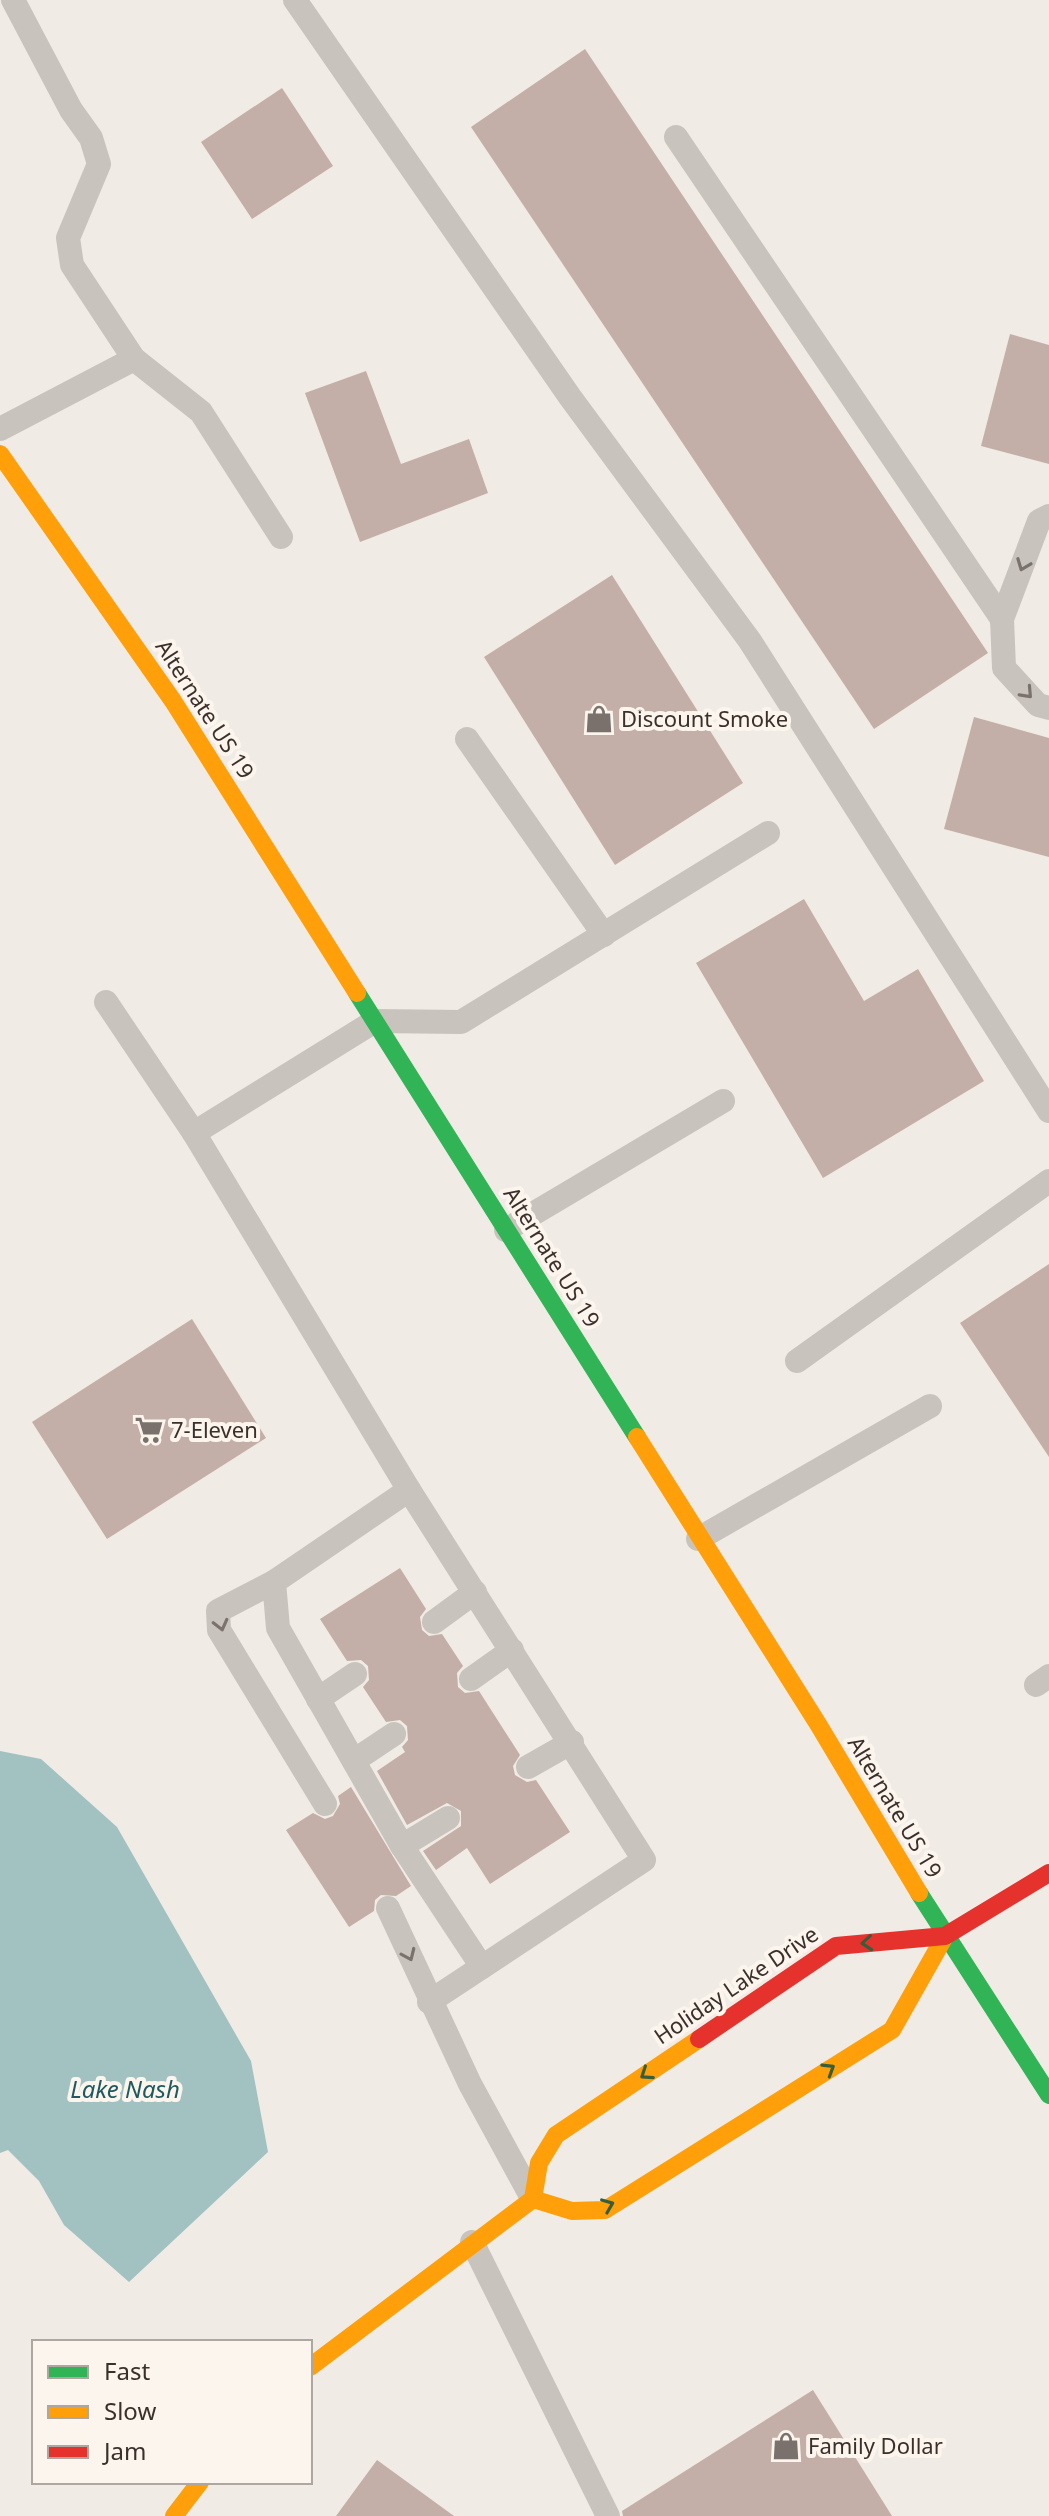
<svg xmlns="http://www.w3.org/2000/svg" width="1049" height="2516" font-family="'Noto Sans',sans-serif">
	<rect width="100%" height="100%" fill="#f0ebe5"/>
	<!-- water -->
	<path fill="#a1c2c1" d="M0,1751L41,1759L117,1827L251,2061L268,2152L129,2282L64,2225L39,2181L8,2150L0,2153Z"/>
	<!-- building -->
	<g fill="#c3afa7">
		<path d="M585,49L988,653L874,729L471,127Z"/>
		<path d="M282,88L333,166L252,219L201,142Z"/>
		<path d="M1010,334L1049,345V464L981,446Z"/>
		<path d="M366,371L401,464L469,439L488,493L360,542L305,393Z"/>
		<path d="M612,575L743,783L615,865L484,657Z"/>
		<path d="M974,717L1049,738V857L944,829Z"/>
		<path d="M804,899L864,1001L918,969L984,1081L823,1178L696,963Z"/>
		<path d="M1049,1264V1457L960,1323Z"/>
		<path d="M192,1319L266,1438L107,1539L32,1422Z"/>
		<path d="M400,1568L426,1609L420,1617L422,1630L429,1636L442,1634L463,1666L457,1673L458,1687L465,1693L479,1691L520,1755L513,1766L515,1775L527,1782L536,1780L570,1832L490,1884L467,1848L436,1870L423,1851L461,1826V1811L447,1803L407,1825L377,1771L405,1752L402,1747L408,1740L407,1726L400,1720L386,1722L363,1687L369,1680L368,1666L361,1660L347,1661L320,1619Z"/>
		<path d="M351,1787L411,1886L396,1896L381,1895L375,1900L374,1911L349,1927L286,1830L313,1813L325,1819L333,1816L340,1804L338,1796Z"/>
		<path d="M813,2390L892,2516H623L622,2511Z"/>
		<path d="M377,2460L454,2516H336Z"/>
	</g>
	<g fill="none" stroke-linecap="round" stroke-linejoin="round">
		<!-- lane -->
		<g stroke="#c9c3be" stroke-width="24">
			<path d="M295,0L570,397L750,641L1049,1111"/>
			<path d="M676,137L1002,619"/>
			<path d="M134,359L201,412L281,537"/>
			<path d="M0,429L134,359L72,265L68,238L99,164L91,138L71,110L13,0"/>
			<path d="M1049,516L1039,521L1002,619L1004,668L1038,705L1049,708"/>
			<path d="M467,739L604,935"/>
			<path d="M106,1002L194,1133"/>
			<path d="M506,1230L723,1101"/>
			<path d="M797,1361L1049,1181"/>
			<path d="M409,1490L644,1860L429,2002"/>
			<path d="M698,1539L930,1406"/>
			<path d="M274,1582L218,1611L219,1630L325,1804"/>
			<path d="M434,1622L475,1592"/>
			<path d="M471,1679L512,1650"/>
			<path d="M1036,1685L1049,1676"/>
			<path d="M318,1699L355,1674"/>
			<path d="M355,1760L394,1734"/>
			<path d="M528,1767L572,1742"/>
			<path d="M402,1846L448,1818"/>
			<path d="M388,1908L470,2084L531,2196"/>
			<path d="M482,1967L402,1846L278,1628L274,1582L409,1490L194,1133L375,1021L461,1022L768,833"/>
			<path d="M472,2242L608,2516"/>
		</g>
		<!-- fast -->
		<g stroke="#30b455" stroke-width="18">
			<path d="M357,993L637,1437"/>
			<path d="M919,1893L1049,2095"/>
		</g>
		<!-- slow -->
		<g stroke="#ff9f0a" stroke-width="18">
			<path d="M0,454L173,701L357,993"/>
			<path d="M637,1437L818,1724L919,1893"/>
			<path d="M533,2199L572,2211L605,2210L892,2030L945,1936"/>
			<path d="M310,2367L533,2199L539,2163L556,2135L699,2039"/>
			<path d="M174,2516L200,2482"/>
		</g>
		<!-- jam -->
		<path stroke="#e5322d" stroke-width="18" d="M699,2039L836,1946L945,1936L1049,1873"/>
	</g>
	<!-- one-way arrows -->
	<defs><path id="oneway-chevron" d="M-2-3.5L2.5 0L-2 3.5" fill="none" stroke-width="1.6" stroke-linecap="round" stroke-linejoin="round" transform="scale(2)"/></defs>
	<g stroke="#7b726d">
		<use href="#oneway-chevron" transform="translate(1023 565) rotate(111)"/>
		<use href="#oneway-chevron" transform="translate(1027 693) rotate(47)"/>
		<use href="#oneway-chevron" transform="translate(221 1625) rotate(76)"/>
		<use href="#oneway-chevron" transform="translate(409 1955) rotate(66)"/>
	</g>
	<g stroke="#375e3a">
		<use href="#oneway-chevron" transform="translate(867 1943) rotate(175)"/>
		<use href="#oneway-chevron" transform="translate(829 2069) rotate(-32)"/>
		<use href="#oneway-chevron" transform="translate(646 2074) rotate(146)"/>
		<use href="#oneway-chevron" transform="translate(608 2205) rotate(-22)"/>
	</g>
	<!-- icons -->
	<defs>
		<symbol id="shop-bare" viewBox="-9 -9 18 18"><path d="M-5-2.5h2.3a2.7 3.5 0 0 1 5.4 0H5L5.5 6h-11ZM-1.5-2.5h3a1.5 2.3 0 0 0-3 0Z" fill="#7a716c" stroke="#fbf5ee" stroke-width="2.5" paint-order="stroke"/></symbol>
		<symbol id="supermarket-bare" viewBox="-9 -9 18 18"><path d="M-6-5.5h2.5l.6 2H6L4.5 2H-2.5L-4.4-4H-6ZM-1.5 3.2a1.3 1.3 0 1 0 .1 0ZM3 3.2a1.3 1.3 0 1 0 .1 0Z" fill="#7a716c" stroke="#fbf5ee" stroke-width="2.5" paint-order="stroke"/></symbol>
	</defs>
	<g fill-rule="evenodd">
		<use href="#shop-bare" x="579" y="699" width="40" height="40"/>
		<use href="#supermarket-bare" x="129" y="1410" width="40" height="40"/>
		<use href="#shop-bare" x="766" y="2426" width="40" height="40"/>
	</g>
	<g text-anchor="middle" stroke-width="8" stroke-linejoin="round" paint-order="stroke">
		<!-- street labels -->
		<g font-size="22" fill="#3b302b" stroke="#fbf5ee">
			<text transform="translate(205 709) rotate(57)" y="8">Alternate US 19</text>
			<text transform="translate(552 1257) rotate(58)" y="8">Alternate US 19</text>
			<text transform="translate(895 1807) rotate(59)" y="8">Alternate US 19</text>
			<text transform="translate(736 1985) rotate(-34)" y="8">Holiday Lake Drive</text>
		</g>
		<!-- poi labels -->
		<g font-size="22" fill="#3b302b" stroke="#fbf5ee" text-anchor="start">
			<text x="621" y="727">Discount Smoke</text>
			<text x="171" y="1438">7-Eleven</text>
			<text x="808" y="2454">Family Dollar</text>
		</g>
		<!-- water labels -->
		<g font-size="24" font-style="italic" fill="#1f5a5e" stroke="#fbf5ee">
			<text x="125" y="2098">Lake Nash</text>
		</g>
	</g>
	<!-- legend -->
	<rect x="32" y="2340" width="280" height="144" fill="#fbf5ee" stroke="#aea6a0" stroke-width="2"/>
	<rect x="48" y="2366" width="40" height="12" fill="#30b455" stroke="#aea6a0" stroke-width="2"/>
	<text x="104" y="2380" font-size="24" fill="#3b302b">Fast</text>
	<rect x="48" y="2406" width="40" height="12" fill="#ff9f0a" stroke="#aea6a0" stroke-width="2"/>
	<text x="104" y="2420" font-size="24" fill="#3b302b">Slow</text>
	<rect x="48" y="2446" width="40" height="12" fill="#e5322d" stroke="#aea6a0" stroke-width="2"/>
	<text x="104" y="2460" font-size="24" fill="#3b302b">Jam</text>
</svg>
